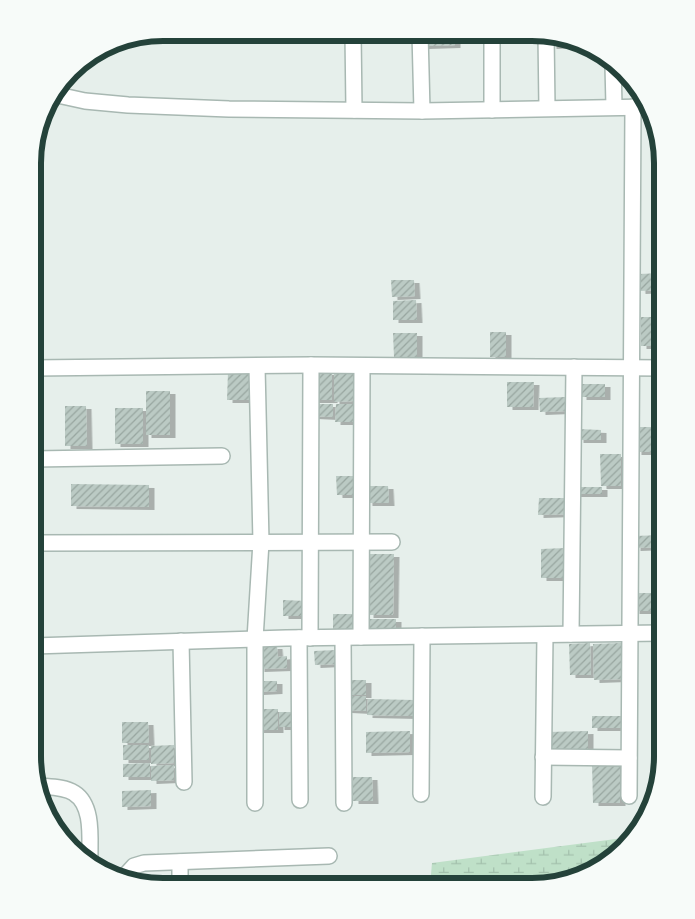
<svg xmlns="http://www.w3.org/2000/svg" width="695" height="919" font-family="Mulish,sans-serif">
	<defs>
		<pattern id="wetland-marsh" width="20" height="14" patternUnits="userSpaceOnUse" patternTransform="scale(1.25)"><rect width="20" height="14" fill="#bfe0c8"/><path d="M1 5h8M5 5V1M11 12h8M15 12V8" fill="none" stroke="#a4c1ad"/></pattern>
		<pattern id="building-hatch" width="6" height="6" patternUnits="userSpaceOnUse" patternTransform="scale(1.25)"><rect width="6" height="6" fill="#bbcac4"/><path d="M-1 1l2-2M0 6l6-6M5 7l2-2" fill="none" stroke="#98a6a0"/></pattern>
		<filter id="shadow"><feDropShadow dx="5.5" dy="3" stdDeviation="0" flood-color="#0004"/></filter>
	</defs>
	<rect width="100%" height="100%" fill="#e6efeb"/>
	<!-- wetland -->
	<path fill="url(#wetland-marsh)" d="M631,837L590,873L532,886H430L432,863Z"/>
	<!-- building -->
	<g fill="url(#building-hatch)" filter="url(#shadow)">
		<path d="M422,33H455V45L423,46Z"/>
		<path d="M551,35L575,44V45L551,46Z"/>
		<path d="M662,273V290L640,291L639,274Z"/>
		<path d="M391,280H414L415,296L392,297Z"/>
		<path d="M416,300L417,320H393V301Z"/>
		<rect x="641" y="317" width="21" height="29"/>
		<rect x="490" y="332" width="16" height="25"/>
		<path d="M393,333H417V357H394Z"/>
		<path d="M228,372H256L255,400H227Z"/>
		<rect x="311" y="372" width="21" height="28"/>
		<path d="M334,372L353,373V401L334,402Z"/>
		<path d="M507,382H534L533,407H507Z"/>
		<rect x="581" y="384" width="24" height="13"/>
		<rect x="146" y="391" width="24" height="44"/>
		<path d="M565,397V411L540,412L539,398Z"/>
		<path d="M311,404H333V417L312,416Z"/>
		<path d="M336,404H354V422H335Z"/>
		<path d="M65,406H86L87,446H65Z"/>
		<rect x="115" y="408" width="28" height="36"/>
		<path d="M635,427H662V452H636Z"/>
		<path d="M578,429L601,430V440H578Z"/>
		<path d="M600,454H621V486H601Z"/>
		<path d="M336,476H355V495H337Z"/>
		<path d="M71,484L149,485V507L71,506Z"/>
		<path d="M366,486H388L389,503H367Z"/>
		<rect x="573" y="487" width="29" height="7"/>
		<path d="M539,498H569V514L538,515Z"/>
		<path d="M662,535V547L635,548V536Z"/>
		<path d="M566,548L567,578H541V549Z"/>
		<path d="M369,554H394L393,615H368Z"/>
		<path d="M634,593H653L654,611H634Z"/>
		<path d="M283,600L306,601V616H283Z"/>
		<rect x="333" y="614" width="23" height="18"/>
		<rect x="367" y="619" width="29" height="11"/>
		<path d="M590,643L591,675H570L569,644Z"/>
		<path d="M621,643L622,679L594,680L593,644Z"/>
		<path d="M258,646H277L278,657L287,656V668L259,669Z"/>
		<path d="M336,650V664L315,665L314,651Z"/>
		<rect x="345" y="680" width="21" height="15"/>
		<path d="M258,681H277V691L258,692Z"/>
		<path d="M346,696H366V711L346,710Z"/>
		<path d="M368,699L414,700L413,716L367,715Z"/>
		<path d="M259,709H278V730H258Z"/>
		<path d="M279,712H296L297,727H279Z"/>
		<rect x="592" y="716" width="29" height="12"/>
		<path d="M122,722H148L149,743H122Z"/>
		<path d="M410,731V752L366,753V732Z"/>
		<path d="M588,731V755L549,756L548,732Z"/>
		<rect x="123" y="745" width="26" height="15"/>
		<path d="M174,745V763L151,764V746Z"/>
		<path d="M150,763V777H123V764Z"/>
		<path d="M592,764H620V803H593Z"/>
		<path d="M174,765V780L151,781V766Z"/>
		<path d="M353,777H372L373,801H353Z"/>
		<path d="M151,790V806L122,807V791Z"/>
	</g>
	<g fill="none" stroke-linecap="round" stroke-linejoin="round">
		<defs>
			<g id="minor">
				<path d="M353,33L354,110"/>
				<path d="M420,33L422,111"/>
				<path d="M492,33V110"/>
				<path d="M546,34L547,108"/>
				<path d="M613,65L614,106"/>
				<path d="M53,94L85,101L128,105L229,109L422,111L649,107"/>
				<path d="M33,368L311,365L662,368"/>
				<path d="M33,440V430"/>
				<path d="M33,459L222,456"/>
				<path d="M33,543L392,542"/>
				<path d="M571,634L574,367"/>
				<path d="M361,637L362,366"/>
				<path d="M299,638L300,800"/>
				<path d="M310,638L311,365"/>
				<path d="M343,638L344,803"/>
				<path d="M181,641L184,782"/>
				<path d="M33,646L286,638L662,633"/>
				<path d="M543,757L629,758"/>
				<path d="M40,786C50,787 65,787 74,793C95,806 89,843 90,863"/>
				<path d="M421,794L422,636"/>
				<path d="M629,796L633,107"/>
				<path d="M543,797L545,635"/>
				<path d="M255,803V639L261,542L257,367"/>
				<path d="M124,877L134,866L144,863L329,856"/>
				<path d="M180,886V862"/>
			</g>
		</defs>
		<!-- minor casing -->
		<use href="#minor" stroke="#a8b8b2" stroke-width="18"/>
		<!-- minor -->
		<use href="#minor" stroke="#fff" stroke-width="15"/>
	</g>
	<!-- crop -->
	<path d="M0 0H695V919H0ZM163 41H532A122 122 0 0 1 654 163V756A122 122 0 0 1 532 878H163A122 122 0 0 1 41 756V163A122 122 0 0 1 163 41Z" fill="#f7fbf9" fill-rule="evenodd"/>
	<path fill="none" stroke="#24423a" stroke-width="6" d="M163 41H532A122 122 0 0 1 654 163V756A122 122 0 0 1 532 878H163A122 122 0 0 1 41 756V163A122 122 0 0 1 163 41Z"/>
</svg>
